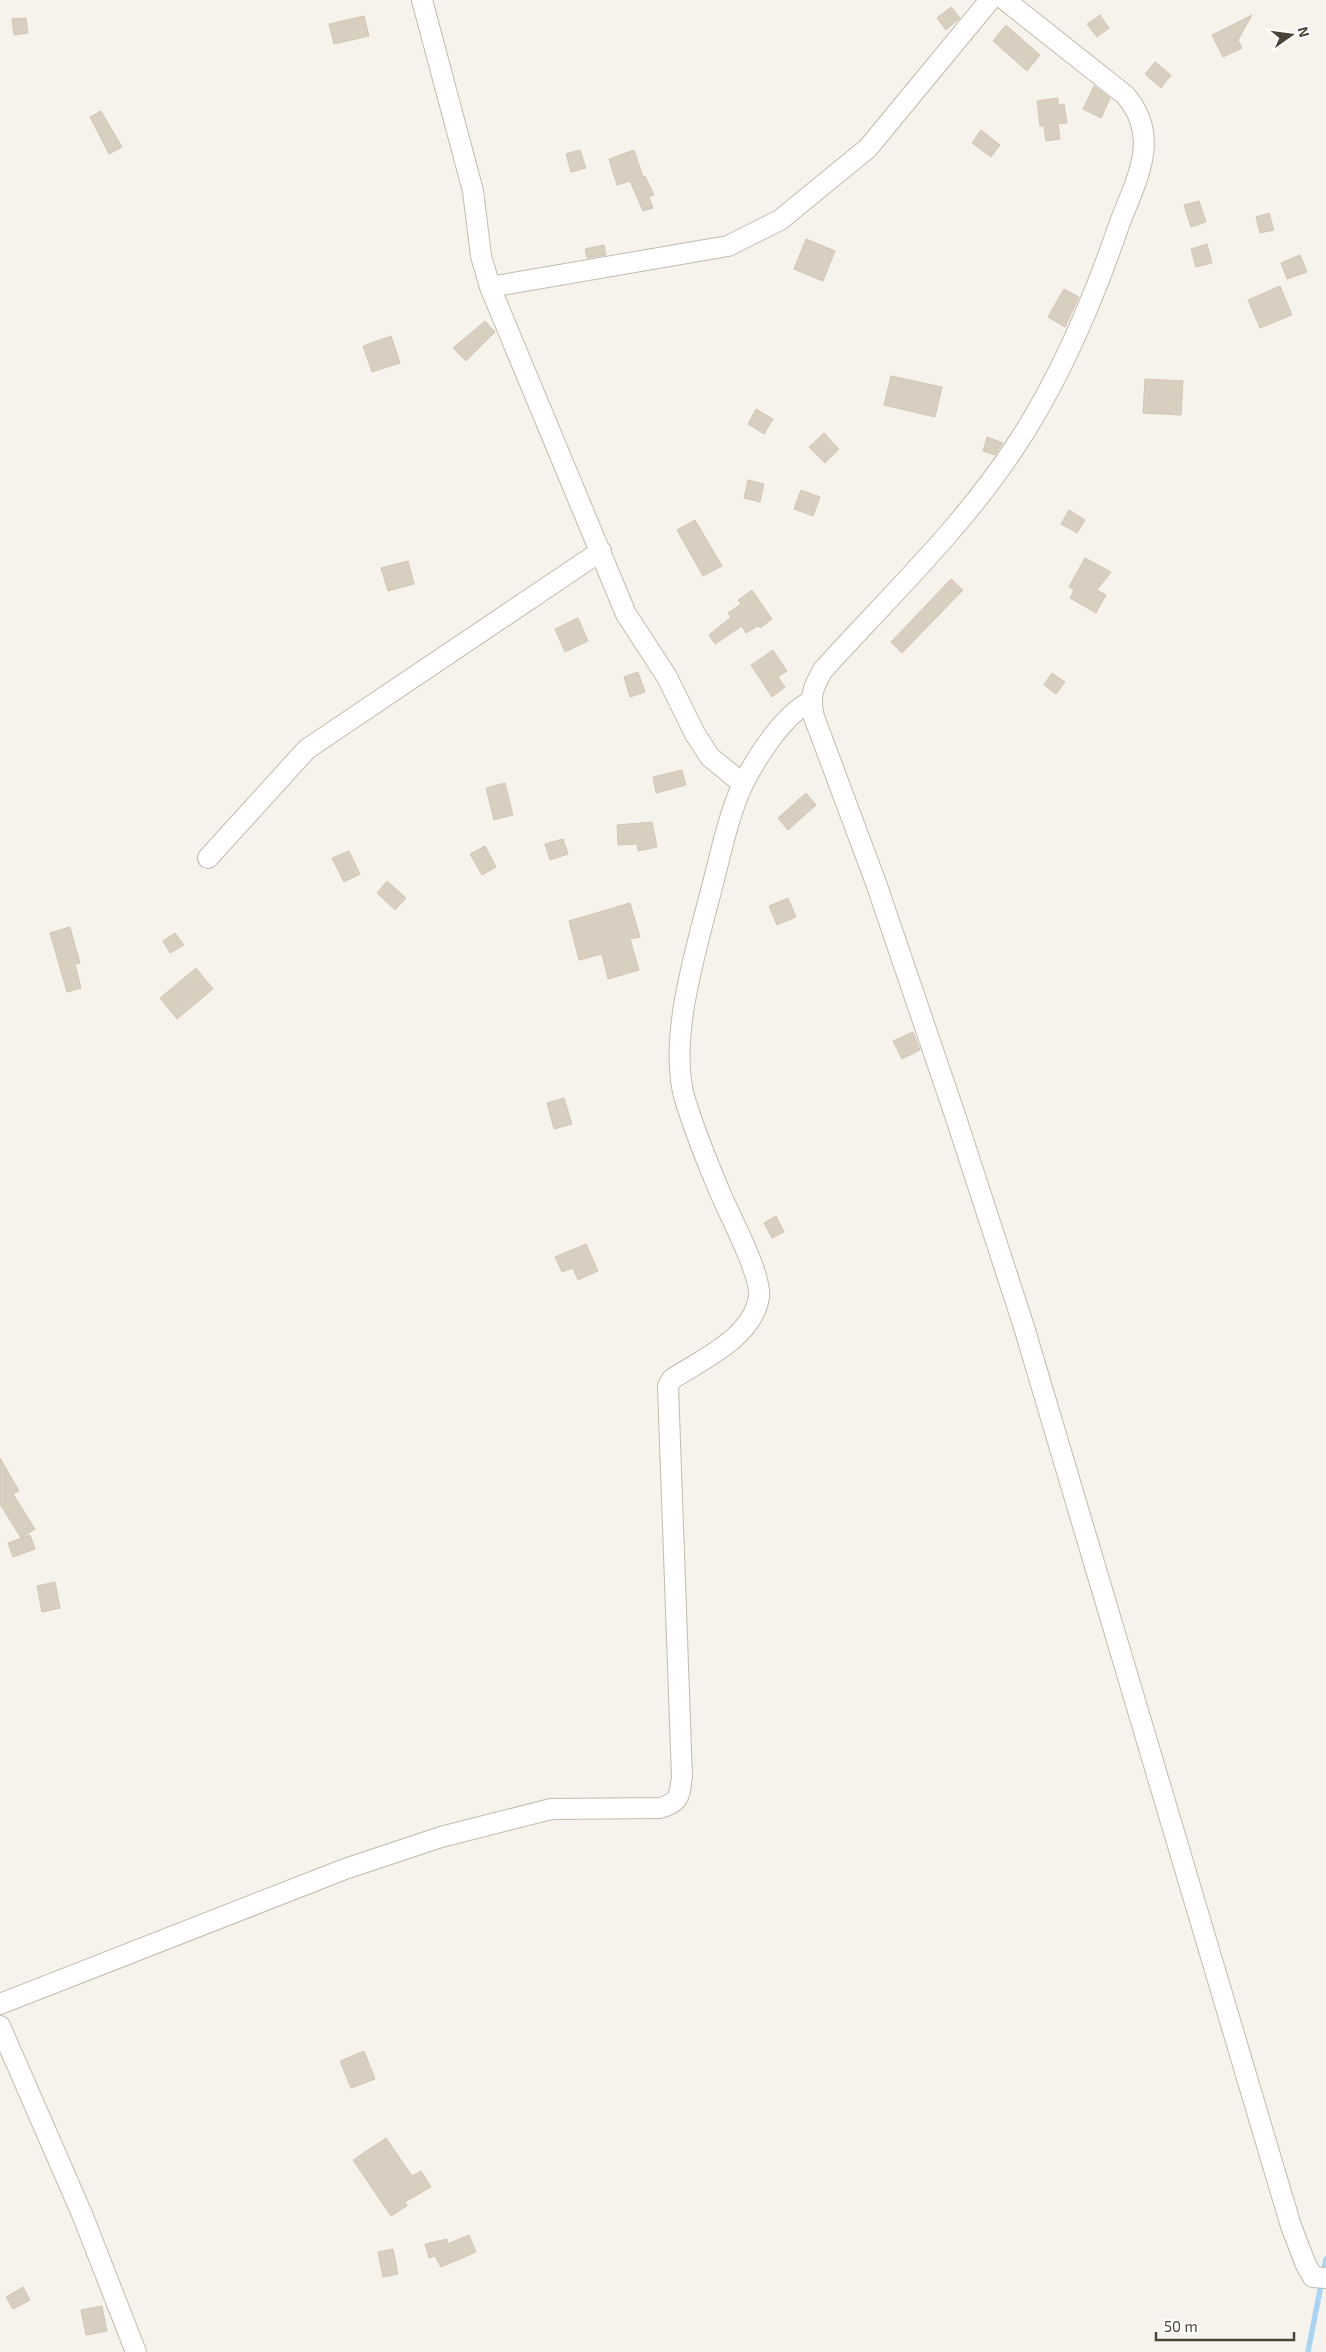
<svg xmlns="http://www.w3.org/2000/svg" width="1326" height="2352" font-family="'Exo 2',sans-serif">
	<rect width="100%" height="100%" fill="#f6f3ec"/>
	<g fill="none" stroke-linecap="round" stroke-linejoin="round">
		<!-- stream -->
		<path stroke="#a9d4f2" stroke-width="5.5" d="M1308,2352L1326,2259"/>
	</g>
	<!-- building -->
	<g fill="#d8cfc1" stroke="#d3c7b4">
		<path d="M951,7L960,18L946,30L937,18Z"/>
		<path d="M1100,15L1109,28L1097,37L1087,24Z"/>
		<path d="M1252,15L1238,40L1242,48L1223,57L1212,35Z"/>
		<path d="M364,16L369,36L334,44L329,24Z"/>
		<path d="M26,18L28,33L14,35L12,19Z"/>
		<path d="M1006,25L1040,55L1027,71L993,41Z"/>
		<path d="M1155,62L1171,75L1161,88L1145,74Z"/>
		<path d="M1094,86L1110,98L1101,118L1083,109Z"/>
		<path d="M1058,98V105L1064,104L1067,123L1058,124L1060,139L1046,141L1044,126H1040L1037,101Z"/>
		<path d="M101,111L122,147L109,154L90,117Z"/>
		<path d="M981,130L1000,145L991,157L972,143Z"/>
		<path d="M580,150L586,168L571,172L566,154Z"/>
		<path d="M634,150L643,177L645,176L654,195L649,197L653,208L643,211L630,181L617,185L609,159Z"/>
		<path d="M1199,201L1206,222L1191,227L1184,205Z"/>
		<path d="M1269,213L1274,230L1260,233L1256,217Z"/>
		<path d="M806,239L835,251L823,281L794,269Z"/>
		<path d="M1207,244L1212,263L1196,267L1191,249Z"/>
		<path d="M604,245L606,255L587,258L585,249Z"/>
		<path d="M1300,255L1307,272L1287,279L1281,263Z"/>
		<path d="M1280,286L1292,315L1260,328L1248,300Z"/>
		<path d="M1064,289L1079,297L1065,327L1048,317Z"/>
		<path d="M485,321L495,332L466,361L453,348Z"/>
		<path d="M391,336L400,363L372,372L363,346Z"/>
		<path d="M891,376L942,387L935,417L884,405Z"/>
		<path d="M1145,379L1183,381L1181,415L1143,413Z"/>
		<path d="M756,409L773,419L764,434L748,424Z"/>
		<path d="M824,433L839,449L825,463L809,447Z"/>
		<path d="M987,437L1003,443L995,455L983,451Z"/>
		<path d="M748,480L764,484L760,502L744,498Z"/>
		<path d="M801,490L820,497L813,516L794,509Z"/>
		<path d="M1069,510L1085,520L1077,533L1061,524Z"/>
		<path d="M695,520L722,566L703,576L677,530Z"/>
		<path d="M1085,558L1111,572L1097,590L1106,595L1096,613L1070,598L1074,590L1069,587Z"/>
		<path d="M408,561L414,584L388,591L381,568Z"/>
		<path d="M951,579L963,590L902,653L891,642Z"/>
		<path d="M752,590L772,619L760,628L758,626L746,633L742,626L715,644L709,635L731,617L728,613L741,604L738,600Z"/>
		<path d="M578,618L588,641L565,652L555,629Z"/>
		<path d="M773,650L787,671L778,677L785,687L772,697L751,665Z"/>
		<path d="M638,672L645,692L630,697L624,677Z"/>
		<path d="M1052,673L1065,682L1056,694L1044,685Z"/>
		<path d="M682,770L686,785L656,793L653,777Z"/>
		<path d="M505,783L513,815L494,820L486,788Z"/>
		<path d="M806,793L816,805L788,830L778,818Z"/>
		<path d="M652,822L657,847L638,851L637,844L618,845L617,825Z"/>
		<path d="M563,839L568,854L550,860L545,844Z"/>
		<path d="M485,846L496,867L482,875L470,854Z"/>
		<path d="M349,851L360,874L344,882L332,858Z"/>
		<path d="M387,881L406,898L395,910L377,893Z"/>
		<path d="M788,898L796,917L777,925L769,906Z"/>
		<path d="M630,903L640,937L630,939L639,970L608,979L602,954L579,960L569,921Z"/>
		<path d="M70,927L80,963L75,964L81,988L67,992L50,933Z"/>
		<path d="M175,933L184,945L170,953L163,941Z"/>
		<path d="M196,968L213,989L177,1019L160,998Z"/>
		<path d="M913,1032L920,1050L902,1059L893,1041Z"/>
		<path d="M564,1098L572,1124L554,1129L547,1103Z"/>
		<path d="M776,1216L784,1232L772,1238L764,1223Z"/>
		<path d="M586,1244L598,1271L578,1280L573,1268L562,1272L555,1257Z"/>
		<path d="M0,1458L19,1491L13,1494L35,1529L21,1538L0,1504Z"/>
		<path d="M30,1535L35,1549L13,1557L8,1543Z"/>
		<path d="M55,1582L60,1608L42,1612L37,1586Z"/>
		<path d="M364,2051L375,2079L351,2088L340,2061Z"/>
		<path d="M386,2138L412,2176L421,2171L431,2187L405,2202L407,2206L391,2216L353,2160Z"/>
		<path d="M469,2235L476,2252L441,2267L435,2256L429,2258L425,2244L447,2239L448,2244Z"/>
		<path d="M393,2249L398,2274L383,2277L378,2252Z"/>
		<path d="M23,2287L30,2300L13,2309L6,2297Z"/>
		<path d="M102,2306L107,2331L86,2335L81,2310Z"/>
	</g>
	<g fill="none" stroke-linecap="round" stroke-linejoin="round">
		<defs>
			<g id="minor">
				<path d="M422,0L473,191L481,256L490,287L626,614L667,677L695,734L710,757L743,784"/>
				<path d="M1005,0L1125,95C1162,137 1136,180 1119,225C1093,301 1058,383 1013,450C959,531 888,598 823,670C813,687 809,697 814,717L876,883L955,1115L1024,1327L1291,2226L1306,2265L1313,2277L1326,2278"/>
				<path d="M490,287L728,246L780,220L868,148L990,0"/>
				<path d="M208,858L307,749L601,551"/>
				<path d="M0,2004L345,1869L441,1837L551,1809L660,1808C680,1802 679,1797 682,1777L668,1386L672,1379C703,1359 753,1337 759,1297C762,1276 731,1218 722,1197C709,1167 696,1134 686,1103C666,1043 697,947 712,887C721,853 728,816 743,784C756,758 784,714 810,702"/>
				<path d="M0,2026L82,2214L136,2352"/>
			</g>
		</defs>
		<!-- minor casing -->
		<use href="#minor" stroke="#c2bbae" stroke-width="22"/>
		<!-- minor -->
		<use href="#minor" stroke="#fff" stroke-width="20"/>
	</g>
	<!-- north arrow -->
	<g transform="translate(1291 35) rotate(76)" stroke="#ffffff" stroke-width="4" paint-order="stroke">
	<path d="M0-4L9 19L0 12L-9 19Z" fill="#4b4439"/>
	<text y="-8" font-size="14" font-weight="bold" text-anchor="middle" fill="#4b4439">N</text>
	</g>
	<!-- scale -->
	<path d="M1156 2332v8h138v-8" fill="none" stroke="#4b4439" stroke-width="2.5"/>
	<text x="1164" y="2332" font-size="15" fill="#4b4439" stroke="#ffffff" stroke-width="4" paint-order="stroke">50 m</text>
</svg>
